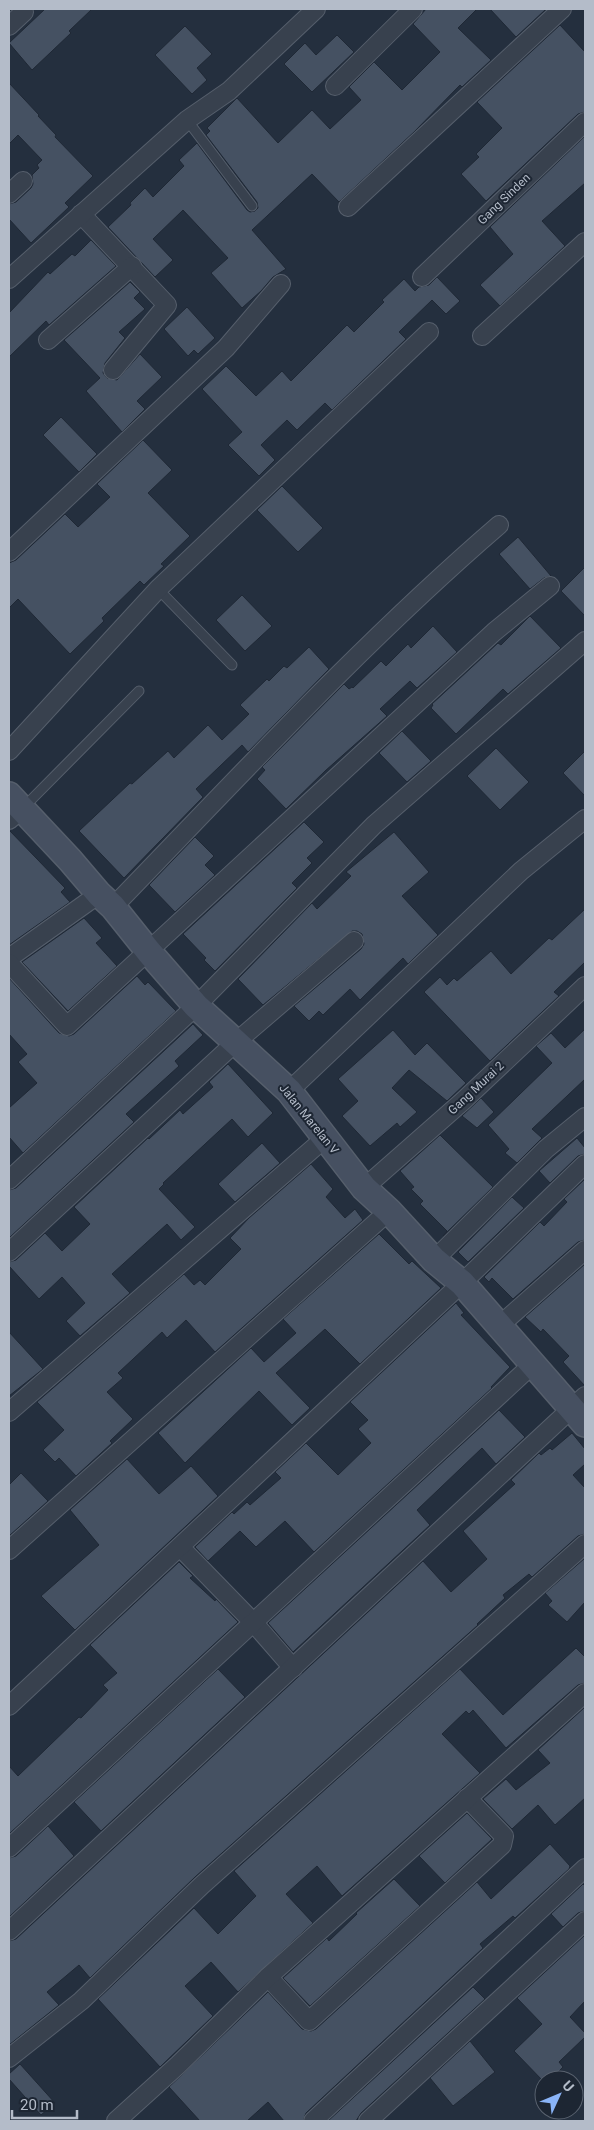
<svg xmlns="http://www.w3.org/2000/svg" width="594" height="2130" font-family="Roboto,sans-serif">
	<rect width="100%" height="100%" fill="#242f3e"/>
	<!-- building -->
	<g fill="#455162" stroke="#1f2835">
		<path d="M45,9H92L69,31L71,33L32,70L9,43Z"/>
		<path d="M426,9H477L458,28L491,60L462,87L460,85L414,132L339,202L312,174L252,230L286,269L273,277L261,291L242,308L211,273L228,258L183,210L153,239L173,260L155,277L108,227L131,205L130,203L145,188L153,197L184,166L179,160L197,143L247,210L250,212L255,211L258,208L257,202L206,135L210,131L207,128L237,98L278,143L312,110L330,129L361,100L349,87L374,62L402,90L440,52L413,24Z"/>
		<path d="M490,9H544L545,10L516,37Z"/>
		<path d="M560,25L585,52V112L578,114L486,201L461,174L479,157L476,154L502,128L477,102Z"/>
		<path d="M185,26L212,54L197,68L207,80L192,94L155,55Z"/>
		<path d="M337,35L354,52L312,92L284,64L305,43L316,55Z"/>
		<path d="M9,83L39,115L38,116L56,135L55,137L93,176L65,203L69,207L31,243L9,219V204L16,202L31,188L33,184L32,175L39,168L37,165L42,160L18,135L9,144Z"/>
		<path d="M585,136V183L542,221L565,246L500,306L480,285L513,254L490,227Z"/>
		<path d="M91,240L116,266L49,325L46,321L9,357V313L48,272L50,274L72,254L75,256Z"/>
		<path d="M437,277L460,301L446,314L432,300L399,332L406,339L332,410L325,403L297,430L287,420L261,445L275,460L259,476L228,445L242,432L202,389L226,366L256,396L282,371L291,381L347,325L354,332L384,302L382,300L404,279L415,291L419,287L429,285Z"/>
		<path d="M130,282L140,292L134,298L145,309L119,332L125,338L105,363L103,373L107,378L117,380L140,354L162,377L137,401L145,409L122,432L86,391L100,378L64,340Z"/>
		<path d="M187,307L215,338L198,354L194,350L188,356L164,329Z"/>
		<path d="M61,417L97,454L79,472L43,435Z"/>
		<path d="M143,440L172,470L148,493L190,536L161,564L164,566L144,585L140,581L102,618L104,621L70,654L18,599L9,608V563L16,560L65,514L78,527L110,497L97,484Z"/>
		<path d="M282,486L323,528L298,552L257,510Z"/>
		<path d="M518,537L551,576L544,578L530,589L499,554Z"/>
		<path d="M585,567V616L561,591Z"/>
		<path d="M242,595L272,626L245,651L216,620Z"/>
		<path d="M530,616L561,648L508,694L503,689L456,734L431,708L433,705L432,704L498,643L501,645Z"/>
		<path d="M433,626L457,652L417,688L410,681L380,709L387,716L325,771L286,809L257,779L265,770L262,767L344,684L349,689L352,687L353,688L381,661L386,666L408,644L411,648Z"/>
		<path d="M309,647L329,669L248,752L242,745L196,789L203,797L124,878L79,831L130,783L132,784L168,751L174,758L208,725L222,740L249,714L240,705L267,679L269,681L284,666L287,668Z"/>
		<path d="M402,731L431,761L407,782L379,753Z"/>
		<path d="M496,748L529,782L500,810L467,776Z"/>
		<path d="M585,751V796L563,773Z"/>
		<path d="M304,822L324,842L307,858L312,863L292,883L297,888L215,971L204,960L206,958L183,934Z"/>
		<path d="M9,830L65,888L61,892L70,902L9,945Z"/>
		<path d="M394,832L429,872L402,896L438,935L408,964L403,958L360,1000L350,989L323,1015L319,1011L309,1021L294,1006L361,949L364,944L362,934L357,931H352L263,1005L238,979L312,903L317,909L351,876L346,872Z"/>
		<path d="M195,837L214,856L205,865L215,875L175,912L149,885Z"/>
		<path d="M585,909V962L554,992L559,996L490,1061L424,992L440,977L447,985L454,978L457,981L491,951L511,974L549,938L552,940Z"/>
		<path d="M84,918L102,938L96,943L117,966L68,1011L22,962Z"/>
		<path d="M137,976L145,985L148,982L176,1011L23,1153L9,1137V1108L37,1083L18,1062L27,1054L9,1034V978L59,1033L69,1036L74,1034Z"/>
		<path d="M193,1024L203,1035L175,1061L179,1066L126,1114L134,1122L9,1238V1190L16,1188Z"/>
		<path d="M585,1029V1079L532,1129L542,1138L517,1163L505,1153L509,1149L488,1125L552,1063L536,1046L551,1033L565,1048Z"/>
		<path d="M393,1030L415,1055L427,1043L466,1083L447,1101L409,1070L392,1088L417,1112L400,1127L397,1123L370,1146L342,1116L358,1101L338,1079Z"/>
		<path d="M228,1064L273,1113L248,1137L232,1119L163,1183L164,1184L159,1189L195,1227L181,1240L167,1224L112,1274L130,1293L80,1336L66,1321L85,1303L62,1277L39,1299L9,1266V1262L16,1260L45,1233L62,1251L90,1224L74,1207L148,1138L149,1139L180,1110L183,1114L213,1087L209,1082Z"/>
		<path d="M481,1098L494,1112L477,1128L462,1116Z"/>
		<path d="M440,1135L493,1187L443,1236L447,1231L420,1204L423,1201L411,1189L414,1187L400,1171Z"/>
		<path d="M577,1138L585,1148V1154L578,1156L550,1183L539,1171Z"/>
		<path d="M262,1143L280,1163L235,1202L218,1184Z"/>
		<path d="M311,1164L333,1189L326,1197L345,1218L355,1209L363,1220L215,1352L186,1320L167,1338L162,1332L118,1373L123,1378L107,1392L133,1419L110,1441L112,1443L76,1476L59,1458L55,1462L43,1450L64,1430L37,1402L184,1274L194,1285L200,1280L205,1285L241,1249L230,1238L249,1218Z"/>
		<path d="M585,1179V1240L578,1242L513,1299L492,1278L489,1282L484,1277L540,1222L544,1226L567,1202L564,1199Z"/>
		<path d="M512,1197L524,1208L468,1262L458,1252Z"/>
		<path d="M379,1234L409,1264L412,1261L441,1288L360,1364L325,1329L276,1373L310,1408L292,1425L259,1391L185,1463L158,1433L251,1348L264,1362L296,1333L283,1319Z"/>
		<path d="M585,1264V1386L563,1362L569,1356L543,1329L541,1332L525,1317Z"/>
		<path d="M456,1303L464,1313L461,1315L510,1367L491,1387L492,1388L314,1552L285,1521L256,1547L240,1531L208,1561L195,1547L232,1512L234,1514L247,1502L250,1505L281,1478L275,1472L306,1443L338,1475L371,1443L358,1429L368,1420L350,1402Z"/>
		<path d="M9,1332L43,1369L9,1396Z"/>
		<path d="M499,1410L525,1437L496,1464L482,1448L417,1510L430,1525L293,1652L268,1623Z"/>
		<path d="M572,1433L585,1449V1464L573,1475L585,1488V1534L578,1536L532,1577L529,1574L503,1595L505,1598L477,1624L478,1625L195,1877L90,1978L79,1965L47,1992L59,2005L9,2045V1941L16,1939L423,1561L451,1592L487,1559L463,1531L515,1484L511,1480L539,1453L541,1455L550,1448L552,1450Z"/>
		<path d="M127,1459L159,1494L191,1466L218,1496L75,1630L41,1596L99,1545L70,1510Z"/>
		<path d="M21,1473L48,1501L9,1536V1485Z"/>
		<path d="M585,1558V1602L567,1622L548,1605L552,1601L545,1593Z"/>
		<path d="M179,1562L193,1576L190,1578L215,1601L216,1599L238,1622L9,1834V1766L18,1776L79,1717L81,1718L108,1690L103,1685L117,1673L90,1645Z"/>
		<path d="M576,1648L585,1657V1683L578,1685L506,1748L473,1710L469,1714L466,1711L442,1734L480,1773L342,1896L317,1866L286,1894L313,1923L238,1992L211,1962L185,1986L213,2016L160,2067L98,1999L194,1908L218,1934L256,1896L234,1871L460,1669L503,1715Z"/>
		<path d="M218,1669L245,1697L101,1831L74,1802Z"/>
		<path d="M585,1707V1798L555,1825L538,1805L512,1829L483,1799L506,1779L516,1790L550,1763L538,1750Z"/>
		<path d="M467,1813L492,1839L445,1883L419,1856Z"/>
		<path d="M48,1826L74,1856L9,1917V1858L16,1856Z"/>
		<path d="M550,1844L570,1866L569,1869L515,1918L513,1916L480,1944L483,1948L306,2113L303,2121H284L268,2102L247,2121H200L169,2087L268,1992L302,2029L311,2031L316,2029L477,1882L491,1899Z"/>
		<path d="M394,1879L420,1906L310,2006L283,1978L327,1938L329,1941L357,1914L356,1913Z"/>
		<path d="M583,1884L585,1886V1911L578,1913L563,1927L551,1914Z"/>
		<path d="M585,1935V2001L570,2017L585,2033V2037L559,2062L563,2067L550,2080H544V2082L514,2051L542,2024L517,1998Z"/>
		<path d="M473,1987L485,1999L361,2113L356,2121H328Z"/>
		<path d="M470,2041L495,2072L453,2106L430,2078Z"/>
		<path d="M20,2064L55,2103L41,2115L9,2079V2074Z"/>
	</g>
	<g fill="none" stroke-linecap="round" stroke-linejoin="round">
		<defs>
			<g id="lane">
				<path d="M187,120L252,206"/>
				<path d="M158,589L232,665"/>
				<path d="M24,807L139,691"/>
			</g>
			<g id="street">
				<path d="M9,26L24,12"/>
				<path d="M335,86L413,9"/>
				<path d="M9,194L23,181"/>
				<path d="M348,207L562,9"/>
				<path d="M81,214L167,305L113,370"/>
				<path d="M422,277L585,122"/>
				<path d="M9,279L187,120L229,91L316,9"/>
				<path d="M482,336L585,242"/>
				<path d="M48,340L132,266"/>
				<path d="M9,552L226,348L281,284"/>
				<path d="M9,751L158,589L429,332"/>
				<path d="M9,820L22,809"/>
				<path d="M113,907C239,777 362,643 499,525"/>
				<path d="M9,958L99,894"/>
				<path d="M9,963L67,1026L494,632L550,586"/>
				<path d="M289,1091L521,871L585,819"/>
				<path d="M9,1180L196,1006L374,825L585,641"/>
				<path d="M364,1188L463,1101L585,986"/>
				<path d="M9,1252L236,1042L354,941"/>
				<path d="M434,1260L546,1149L585,1117"/>
				<path d="M499,1326L585,1250"/>
				<path d="M9,1412L324,1139"/>
				<path d="M180,1547L253,1622L293,1668"/>
				<path d="M9,1550L389,1211"/>
				<path d="M9,1706L462,1283L585,1164"/>
				<path d="M9,1848L532,1365"/>
				<path d="M9,1931L585,1396"/>
				<path d="M268,1977L309,2021L502,1845L504,1836L467,1798"/>
				<path d="M9,2058L81,2001L202,1885L585,1544"/>
				<path d="M116,2121L178,2065L268,1977L585,1693"/>
				<path d="M313,2121L585,1868"/>
				<path d="M368,2121L585,1921"/>
			</g>
			<path id="secondary" d="M9,795L70,860L99,894L113,907L149,952L196,1006L289,1091L364,1188L389,1211L434,1260L462,1283L585,1424"/>
		</defs>
		<!-- lane casing -->
		<use href="#lane" stroke="#565f6c" stroke-width="11"/>
		<!-- street casing -->
		<use href="#street" stroke="#565f6c" stroke-width="20"/>
		<!-- secondary casing -->
		<use href="#secondary" stroke="#565f6c" stroke-width="28"/>
		<!-- lane -->
		<use href="#lane" stroke="#38414e" stroke-width="9"/>
		<!-- street -->
		<use href="#street" stroke="#38414e" stroke-width="18"/>
		<!-- secondary -->
		<use href="#secondary" stroke="#465061" stroke-width="25"/>
	</g>
	<g text-anchor="middle" stroke-width="4" stroke-linejoin="round" paint-order="stroke">
		<!-- street labels -->
		<g font-size="12" fill="#b4bcc9" stroke="#1d2633">
			<text transform="translate(504 199) rotate(-44)" y="4">Gang Sinden</text>
			<text transform="translate(476 1088) rotate(-43)" y="4">Gang Murai 2</text>
			<text transform="translate(309 1119) rotate(51)" y="4">Jalan Marelan V</text>
		</g>
	</g>
	<!-- border -->
	<rect width="594" height="2130" fill="none" stroke="#b4bcc9" stroke-width="20"/>
	<!-- north arrow -->
	<g transform="translate(559 2095) rotate(46)"><circle r="24" fill="#1d2633" stroke="#59626f"/>
	<path d="M0-4L9 19L0 12L-9 19Z" fill="#8ab4f8"/>
	<text y="-8" font-size="14" font-weight="bold" text-anchor="middle" fill="#b4bcc9">U</text>
	</g>
	<!-- scale -->
	<path d="M12 2110v8h65v-8" fill="none" stroke="#b4bcc9" stroke-width="2.5"/>
	<text x="20" y="2110" font-size="15" fill="#b4bcc9" stroke="#1d2633" stroke-width="4" paint-order="stroke">20 m</text>
</svg>
